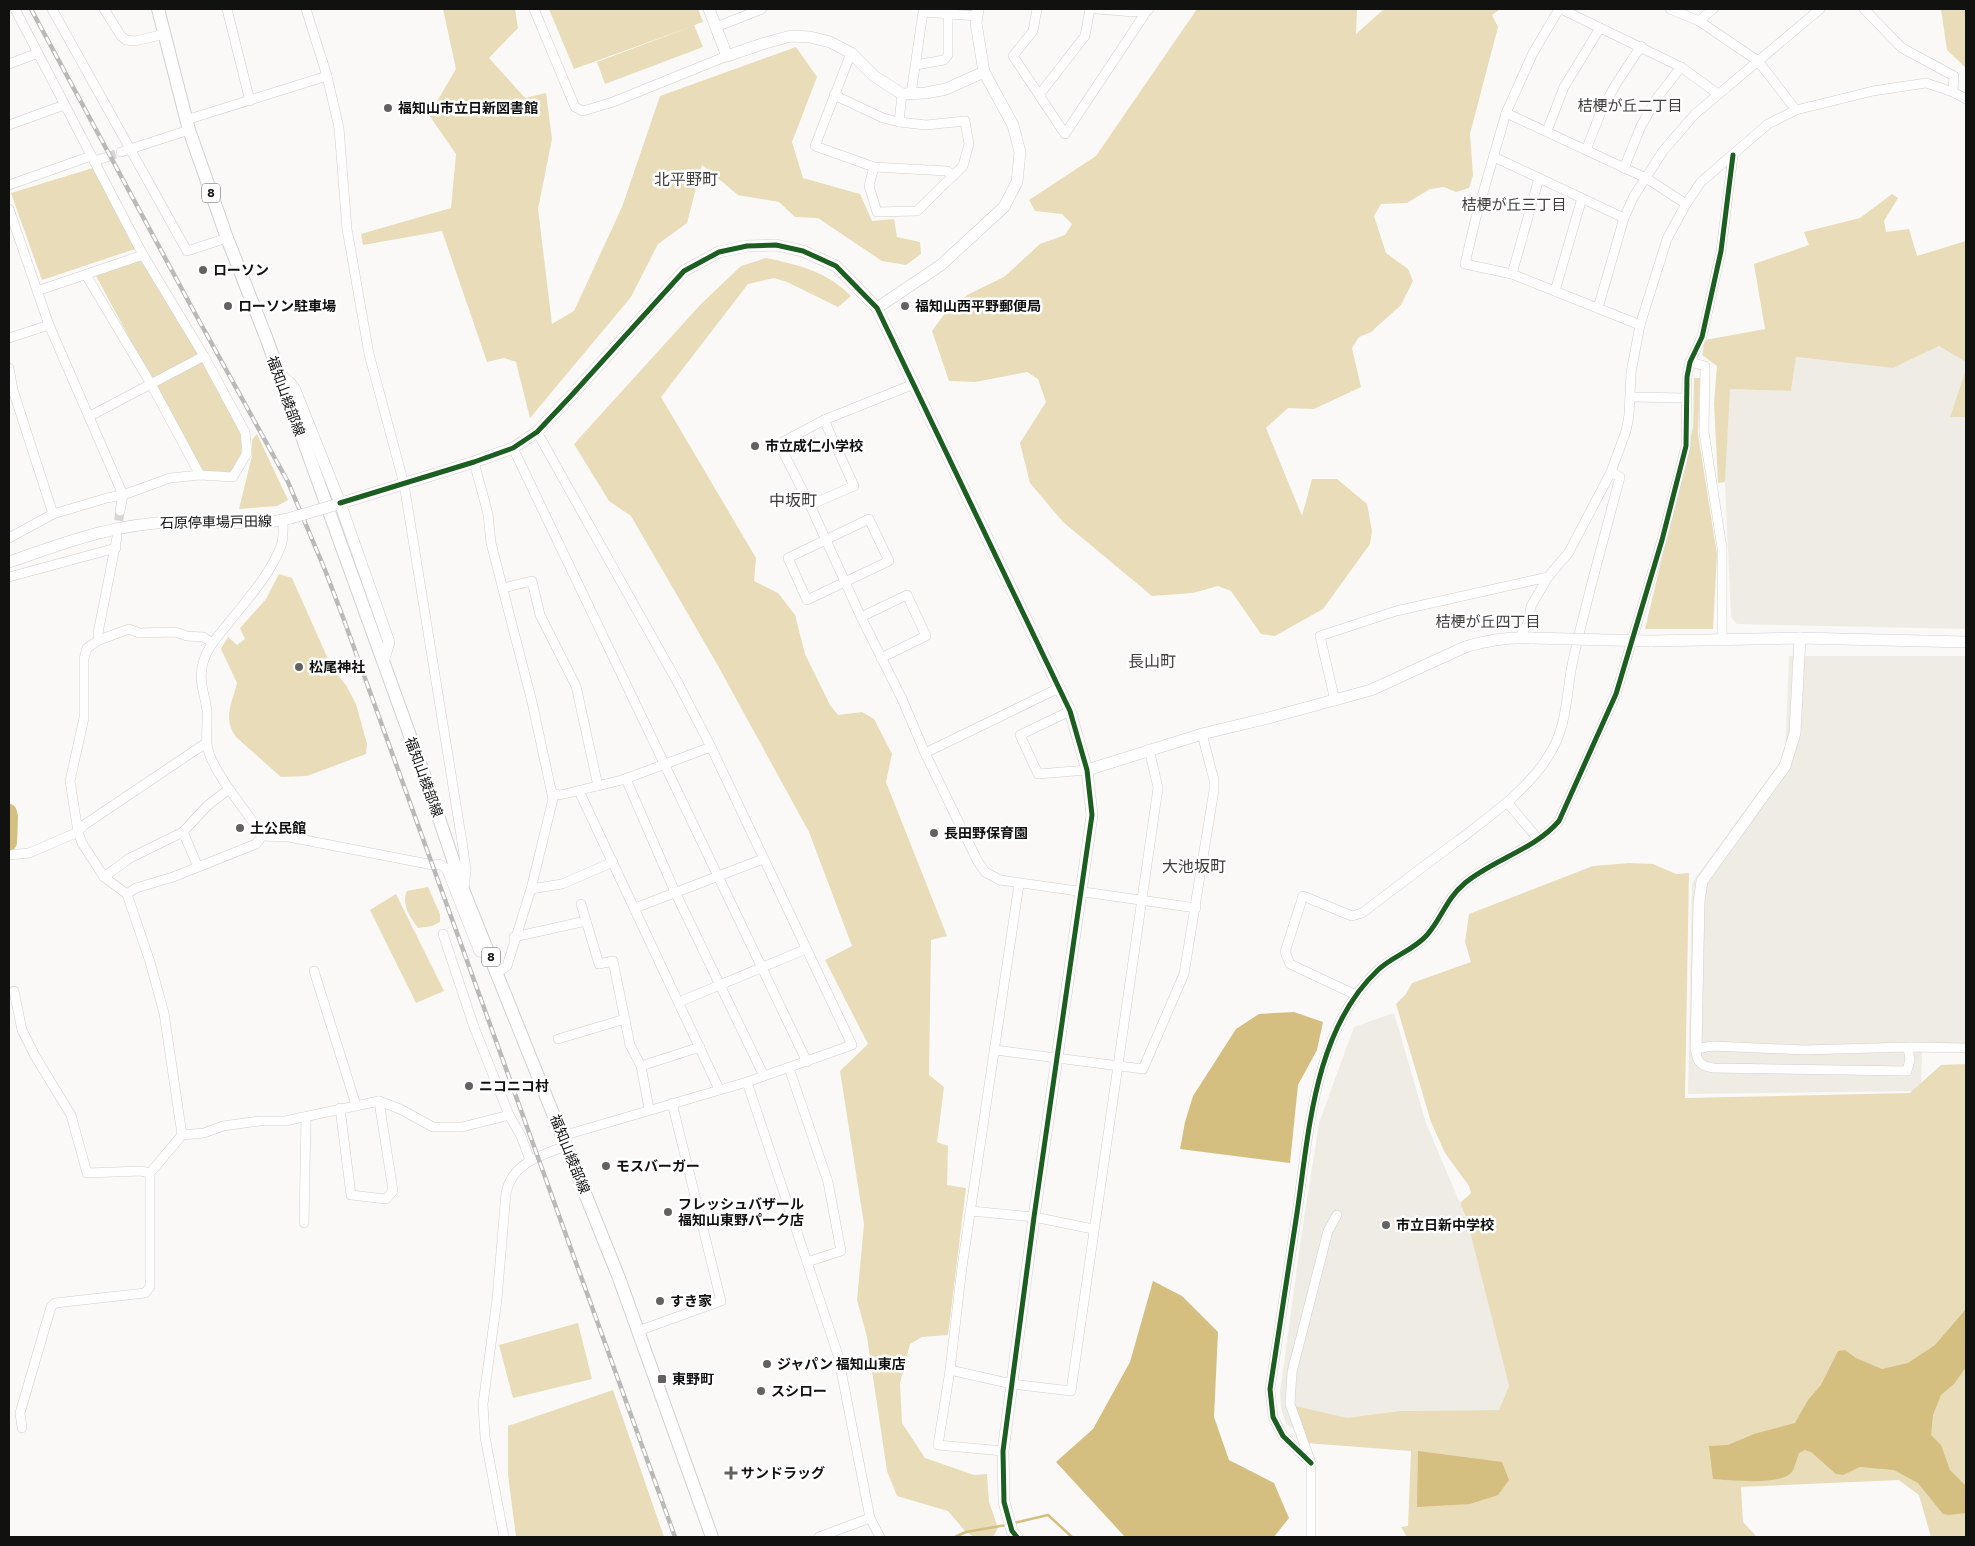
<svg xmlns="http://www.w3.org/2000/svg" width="1975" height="1546" font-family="Commissioner,'Noto Sans JP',sans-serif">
	<rect width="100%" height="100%" fill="#faf9f7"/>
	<!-- built -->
	<g fill="#efece5">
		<path d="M1939,346L1966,362V369L1950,417H1966V629L1737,624L1731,617L1725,482L1729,389L1791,391L1796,357L1893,368Z"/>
		<path d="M1789,656H1966V1050L1922,1052L1921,1091L1688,1094L1692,883L1785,755Z"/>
		<path d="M1394,1013L1426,1123L1467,1220L1509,1386L1499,1410L1400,1411L1316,1442L1286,1424L1281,1408L1280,1393L1302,1231L1319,1123L1354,1027Z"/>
	</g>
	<!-- green -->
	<g fill="#e9dcb8">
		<path d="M443,9H515L518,28L489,58L525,98L546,93L552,139L538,209L552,324L574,311L622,207L660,96L796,47L817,77L792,142L803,178L860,194L872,221L894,219L897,237L920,242L921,254L906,265L882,261L818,218L795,217L779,202L738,195L702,165L687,223L658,244L631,297L530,418L516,362L504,358L487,362L442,231L363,245L361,234L451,208L456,154L429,115L456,69Z"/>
		<path d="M549,9H698L703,22L694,25L703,47L605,84L597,62L693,26L574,69Z"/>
		<path d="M1197,9H1357L1356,34L1384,9H1500L1492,15L1498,27L1470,134L1473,175L1469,188L1456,192L1444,187L1430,189L1407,203L1381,204L1374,216L1386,253L1408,269L1413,281L1401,305L1371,332L1359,337L1352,348L1361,387L1314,409L1288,408L1266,428L1302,516L1312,479H1337L1367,504L1372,531L1370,544L1323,609L1275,636L1261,634L1231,591L1218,586L1193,593L1152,596L1063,522L1030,483L1020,443L1046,402L1038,379L1027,372L975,382L949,381L932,331L948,309L969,294L1004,277L1040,244L1065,235L1072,224L1062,214L1035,211L1029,200L1096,156Z"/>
		<path d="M1941,9H1966V68L1947,50Z"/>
		<path d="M93,168L135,249L42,280L11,193Z"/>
		<path d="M1892,194L1898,198L1884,221L1886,232L1909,229L1917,256L1966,241V362L1939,346L1893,368L1796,357L1791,391L1730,389L1725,482L1718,483L1714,403L1717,366L1702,355L1705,340L1765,329L1754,264L1809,245L1804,232L1860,218Z"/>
		<path d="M145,256L242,436L241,454L231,472L201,471L95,274Z"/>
		<path d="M766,258C799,265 826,271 851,296L838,307L787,282L774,278L748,284L661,397L756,558L754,581L778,593L795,615L805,654L830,705L838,715L862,712L874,719L892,754L886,782L947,936L931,940L929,1075L944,1087L937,1142L948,1146L947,1185L966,1188L948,1335L922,1337L910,1344L900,1383L902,1423L925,1458L974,1475L987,1474L989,1502L998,1528L993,1537H974L965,1531L948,1511L897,1496L887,1471L867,1337L857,1300L864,1224L840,1071L868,1044L825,960L852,946L809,832L717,664L631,516L609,501L574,444L701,304L741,266Z"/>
		<path d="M1966,369V417H1950Z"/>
		<path d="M1694,378H1700L1698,434L1717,554L1713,629H1645L1693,428Z"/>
		<path d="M257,434L288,500L277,506L239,509L252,456V440Z"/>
		<path d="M279,574L292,578L332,668L346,685L356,704L367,744L366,754L307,776L281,777L237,738C222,720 232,703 237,683L221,649L228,637L237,645L245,639L240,628L266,599Z"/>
		<path d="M1629,863L1653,864L1676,874L1689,873L1685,1098L1910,1093L1941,1065L1966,1064V1537H1931L1919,1495L1899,1480L1741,1487L1743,1522L1757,1537H1407L1401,1527L1408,1526L1411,1451L1306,1443L1295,1406L1347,1418L1400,1411L1499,1410L1509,1386L1467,1220L1460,1203L1471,1193L1469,1186L1445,1153L1431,1122L1396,1004L1406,994L1412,983L1471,962L1465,942L1469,914L1593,866Z"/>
		<path d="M428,887L440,914V922L432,926L418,928C410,917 401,904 407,891Z"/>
		<path d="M396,894L444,991L416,1003L370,910Z"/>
		<path d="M578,1323L592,1379L513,1398L499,1345Z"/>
		<path d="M613,1390L664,1537H516L508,1475V1426Z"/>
	</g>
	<!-- water -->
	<g fill="#d4bf81">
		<path d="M1294,1012L1323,1022L1317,1050L1298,1085L1290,1163L1180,1149L1185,1122L1193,1096L1236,1029L1259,1014Z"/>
		<path d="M1153,1281L1182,1296L1218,1332L1214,1417L1229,1460L1274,1483L1289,1518L1274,1537H1125L1056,1462L1093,1429L1130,1362Z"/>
		<path d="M1966,1309V1367L1954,1384L1941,1395L1933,1415L1931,1435L1941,1445L1950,1470L1966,1486V1513L1949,1515L1943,1514L1918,1483L1894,1470L1860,1467L1843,1475L1836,1474L1811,1452L1805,1450L1799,1453C1797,1458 1795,1467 1792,1472C1780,1486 1730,1480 1713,1479L1709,1446L1728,1445L1754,1434L1795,1423L1808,1400L1821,1385L1838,1351L1845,1350L1856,1358L1882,1369L1908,1363L1935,1345Z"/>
		<path d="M1418,1451L1502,1462L1509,1480L1498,1495L1470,1504L1417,1507Z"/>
	</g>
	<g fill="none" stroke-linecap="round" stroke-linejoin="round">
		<!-- stream -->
		<g stroke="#d4bf81" stroke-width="2.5">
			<path d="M1014,1523L1048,1515L1072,1537"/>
			<path d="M955,1537L966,1532L1006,1525"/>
		</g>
		<!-- river -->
		<path stroke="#d4bf81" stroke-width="16" d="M9,812L10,817L9,843"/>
		<!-- street-tunnel -->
		<g stroke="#d7d6d4" stroke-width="9" stroke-dasharray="9 4.5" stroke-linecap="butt">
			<path d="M107,157L121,152"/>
			<path d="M117,534L120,511"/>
		</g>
		<defs>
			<g id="street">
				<path d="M52,9L187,251L227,238"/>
				<path d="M104,9L121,36L126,40L135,41L165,34"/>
				<path d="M227,9L250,101"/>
				<path d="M306,9L327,76L339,128L347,229L369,354L404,484L463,848L466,870L464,889"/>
				<path d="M534,9L575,107L583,111L613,102L727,56"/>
				<path d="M1037,9L1033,31L1013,56L1065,134L1148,9"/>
				<path d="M1097,9L1134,12L1149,9"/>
				<path d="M1559,9L1533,53L1506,113L1475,221L1465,264L1512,274L1640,325"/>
				<path d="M1561,9L1681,67L1718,94"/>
				<path d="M1670,9L1699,21L1758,61L1796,110"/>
				<path d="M1864,9L1902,48L1954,76L1953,92"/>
				<path d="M1699,21L1713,9"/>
				<path d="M716,27L762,9"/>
				<path d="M851,53L815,146L874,167L869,186L877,212L917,211L963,166L969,144L965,121L926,125L899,122L902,94"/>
				<path d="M9,64L38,53"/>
				<path d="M916,65L944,60L948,55V14"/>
				<path d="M911,94L923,12L977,16"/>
				<path d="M834,95L883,118L899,122"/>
				<path d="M1039,95L1085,36L1090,9"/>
				<path d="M1506,113L1646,178L1686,204"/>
				<path d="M186,120L327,76"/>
				<path d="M9,125L64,105"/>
				<path d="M1547,131L1564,87L1600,28"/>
				<path d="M1586,150L1602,109L1616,84L1641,46"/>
				<path d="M121,152L189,130"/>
				<path d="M1494,157L1624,218"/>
				<path d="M94,161L107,157"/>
				<path d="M874,167L947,171L953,176"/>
				<path d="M1624,168L1641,126L1657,98L1681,67"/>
				<path d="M9,185L91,156"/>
				<path d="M9,209L49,325L123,495L120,511"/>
				<path d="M1512,274L1539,178"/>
				<path d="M86,275L151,384L200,475"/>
				<path d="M37,291L143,255"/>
				<path d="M1555,291L1582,198"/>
				<path d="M1598,308L1624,218L1634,196L1663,151L1695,114L1820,9"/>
				<path d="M9,338L49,325"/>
				<path d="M1690,362L1705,366L1704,432L1722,548V641"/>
				<path d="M9,368L13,390L53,514"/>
				<path d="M914,384L824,420L779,444L810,505L861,617L902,699L925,753L977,860L985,872L1000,880L1196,908"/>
				<path d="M1631,397L1686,398"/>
				<path d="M90,416L204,356"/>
				<path d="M537,432L679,685L711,747L852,1045L747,1082L562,1136"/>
				<path d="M513,448L807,1062"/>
				<path d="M474,462L488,514L491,543L532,702L553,799L531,889L507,966L497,973"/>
				<path d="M810,505L854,486L824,420"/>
				<path d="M869,519L889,561L807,600L788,558Z"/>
				<path d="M9,538L53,514L107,498L123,495L170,478L200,475L233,477L247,453L245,432L204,356L143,255L15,9"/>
				<path d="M9,577L116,548"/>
				<path d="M503,588L532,581L540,615L576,686L598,786"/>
				<path d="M861,617L907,595L926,636L881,658"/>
				<path d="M1520,637L1528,623L1531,606L1548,577L1569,552L1611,472L1626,431L1629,415L1631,373L1640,325L1667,239L1686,204L1701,182L1768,124L1796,110L1873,91L1926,83L1953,92L1966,99"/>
				<path d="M99,640L98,633L117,537"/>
				<path d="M1335,701L1320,636L1396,611L1548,577"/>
				<path d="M1070,711L1020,735L1038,774L1087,770"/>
				<path d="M925,753L1059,688"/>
				<path d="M626,779L675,892L764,1076"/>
				<path d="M579,791L719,1089"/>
				<path d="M552,793L560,795L622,780L711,747"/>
				<path d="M1507,802L1538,839"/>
				<path d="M262,836C246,809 223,786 210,756C204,742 208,727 207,711C205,694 198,682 203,663C207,648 218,636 227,625C246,601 270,575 281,546C284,538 283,529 283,520"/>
				<path d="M262,836L289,837L433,865L439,864L446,868L479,952L490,954"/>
				<path d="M9,855L29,853L78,832L84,825L206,743"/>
				<path d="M198,867L183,832L207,806L229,789"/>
				<path d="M104,877L130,858L183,832"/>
				<path d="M531,889L562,884L613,862"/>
				<path d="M127,894L136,888L173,877L256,844L262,836"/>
				<path d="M581,904L599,964L613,961L630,1045L641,1066"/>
				<path d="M635,908L763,859"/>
				<path d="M443,934L474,1027L509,1115"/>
				<path d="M514,937L586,921"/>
				<path d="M314,971L356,1105"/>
				<path d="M14,991L22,1030L35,1056L71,1115L87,1173L141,1171L150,1173"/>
				<path d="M1356,995L1290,964L1285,952L1303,896L1352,916L1362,913C1394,889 1426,864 1459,840C1491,815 1528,790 1549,755C1568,726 1566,692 1573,660C1587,598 1604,538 1620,477L1611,472"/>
				<path d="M679,1002L806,949"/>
				<path d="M558,1039L625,1019"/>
				<path d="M1908,1047L1910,1060L1907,1071L1713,1068C1701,1066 1696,1062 1696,1049L1712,1046L1804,1050L1908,1047L1966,1048"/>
				<path d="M995,1050L1143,1069L1184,974L1214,790V780L1202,734"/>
				<path d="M789,1068L828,1182L841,1251L807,1262"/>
				<path d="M747,1082L838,1355L870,1518L880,1537"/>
				<path d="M340,1108L351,1195L386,1199L393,1191L379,1101"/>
				<path d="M649,1109L641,1066L700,1047"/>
				<path d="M182,1135L204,1133L223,1126L260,1121H285L379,1101L400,1109L433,1127H462L509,1115L521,1136L530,1160"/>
				<path d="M971,1211L1034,1217L1093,1229"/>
				<path d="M304,1223L306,1117"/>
				<path d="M638,1331L721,1301L672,1103"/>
				<path d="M950,1370L1012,1384L1071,1391L1158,788L1149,749"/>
				<path d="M22,1428L20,1413L51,1307L55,1303L145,1293L150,1287V1173L182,1135L164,1013L150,962L127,894L104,877L82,843L78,832L70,781L84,718V659L87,648L99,640L129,629L139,633L175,632L187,636L203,637L213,643"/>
				<path d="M1003,1451L938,1445L950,1370L962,1267L1019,884"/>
				<path d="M1311,1463L1283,1436L1273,1417L1270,1389C1279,1330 1288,1272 1297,1213C1309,1132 1314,1030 1378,970C1393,956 1414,950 1427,935C1442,918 1446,899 1465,883C1494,859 1534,850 1559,821L1616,694L1662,540L1686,446L1687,377L1690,362L1702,337L1721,251L1733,155"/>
				<path d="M504,1537L485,1437L483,1404L497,1299L506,1193C512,1163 541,1155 566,1146"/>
				<path d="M819,1537L870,1518"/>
				<path d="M1311,1537V1463L1290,1404L1292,1372L1328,1231L1337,1215"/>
			</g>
			<g id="secondary">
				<path d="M709,9L727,56L765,43L791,36L810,37L830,42L851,53L874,76L902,94L926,93L946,89L984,72"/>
				<path d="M877,308L941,265L1004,207L1017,182L1020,152L1013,125L984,72L976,23L978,9"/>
				<path d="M278,373L290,383L295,390L340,503L389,642L383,662"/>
				<path d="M335,505L474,462L513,448L537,432L570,397L684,271L719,252L747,246L776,245L803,251L836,266L877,308L1070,711L1087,770L1092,815L1034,1217L1003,1451L1004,1502L1012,1531L1017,1537"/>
				<path d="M9,562C64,543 113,524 172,522C212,520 252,528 291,518"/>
				<path d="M1650,641L1800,638L1966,642"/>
				<path d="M1087,770L1202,734L1272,717L1371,690L1465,647C1488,640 1508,637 1532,638"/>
				<path d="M1696,1049L1699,902L1702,881L1785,766L1795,733L1800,638"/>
			</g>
			<path id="primary" d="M158,9L189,130L227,238L266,337L426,780L464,892L619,1278L712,1537"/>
		</defs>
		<!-- street casing -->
		<use href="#street" stroke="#d1d0cf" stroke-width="10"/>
		<!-- secondary casing -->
		<use href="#secondary" stroke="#d1d0cf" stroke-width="12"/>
		<!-- primary casing -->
		<use href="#primary" stroke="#d1d0cf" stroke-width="14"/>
		<!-- street -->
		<use href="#street" stroke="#fefefe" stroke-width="9"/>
		<!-- secondary -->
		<use href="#secondary" stroke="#fefefe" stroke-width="11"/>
		<!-- primary -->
		<use href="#primary" stroke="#fefefe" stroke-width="12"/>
		<defs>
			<path id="rail" d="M31,9L191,306L288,482L325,570L344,620L675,1537"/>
		</defs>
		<!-- rail casing -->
		<use href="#rail" stroke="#b9b9b8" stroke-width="4.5"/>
		<!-- rail -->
		<use href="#rail" stroke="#fff" stroke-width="2.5" stroke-dasharray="8" stroke-linecap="butt"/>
		<defs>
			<g id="secondary-bridge">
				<path d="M291,518L335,505"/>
				<path d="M1532,638L1650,641"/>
			</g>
		</defs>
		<!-- secondary-bridge casing -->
		<use href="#secondary-bridge" stroke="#d1d0cf" stroke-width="12" stroke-linecap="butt"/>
		<!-- secondary-bridge -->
		<use href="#secondary-bridge" stroke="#fefefe" stroke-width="11"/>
		<defs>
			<g id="cycleway">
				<path d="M340,503L474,462L513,448L537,432L570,397L684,271L719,252L747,246L776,245L803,251L836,266L877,308L1070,711L1087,770L1092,815L1034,1217L1003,1451L1004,1502L1012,1531L1017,1537"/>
				<path d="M1311,1463L1283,1436L1273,1417L1270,1389C1279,1330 1288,1272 1297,1213C1309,1132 1314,1030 1378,970C1393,956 1414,950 1427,935C1442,918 1446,899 1465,883C1494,859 1534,850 1559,821L1616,694L1662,540L1686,446L1687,377L1690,362L1702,337L1721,251L1733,155"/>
			</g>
		</defs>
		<!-- cycleway casing -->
		<use href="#cycleway" stroke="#fff" stroke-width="8"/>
		<!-- cycleway -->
		<use href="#cycleway" stroke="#1b5e20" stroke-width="5"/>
	</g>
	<!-- markers -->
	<g fill="#636261" stroke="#fff" stroke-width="2">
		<circle cx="388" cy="108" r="5"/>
		<circle cx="203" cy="270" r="5"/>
		<circle cx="228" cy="306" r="5"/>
		<circle cx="905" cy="306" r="5"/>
		<circle cx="755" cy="446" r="5"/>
		<circle cx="299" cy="667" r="5"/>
		<circle cx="240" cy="828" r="5"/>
		<circle cx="934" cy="833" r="5"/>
		<circle cx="469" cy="1086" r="5"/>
		<circle cx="606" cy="1166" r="5"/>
		<circle cx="668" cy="1212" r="5"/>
		<circle cx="1386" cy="1225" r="5"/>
		<circle cx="660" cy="1301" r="5"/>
		<circle cx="767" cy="1364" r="5"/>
		<rect x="657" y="1374" width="10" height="10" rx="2.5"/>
		<circle cx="761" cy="1391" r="5"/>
		<path d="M728.5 1465.5h5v5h5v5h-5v5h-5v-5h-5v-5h5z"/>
	</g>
	<g text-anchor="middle" stroke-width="5" stroke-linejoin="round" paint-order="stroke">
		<!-- shield labels -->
		<g fill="#fff" stroke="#585858" stroke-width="1">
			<rect x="202" y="183.5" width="18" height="19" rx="4"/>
			<rect x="482" y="947.5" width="18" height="19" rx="4"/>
		</g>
		<g font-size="12" font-weight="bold" fill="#111110">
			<text x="211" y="197">8</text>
			<text x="491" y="961">8</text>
		</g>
		<!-- poi labels -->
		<g font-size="14" font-weight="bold" fill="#111110" stroke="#fff" text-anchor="start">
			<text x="398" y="113">福知山市立日新図書館</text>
			<text x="213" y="275">ローソン</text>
			<text x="238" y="311">ローソン駐車場</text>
			<text x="915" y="311">福知山西平野郵便局</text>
			<text x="765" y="451">市立成仁小学校</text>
			<text x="309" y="672">松尾神社</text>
			<text x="250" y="833">土公民館</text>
			<text x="944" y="838">長田野保育園</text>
			<text x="479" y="1091">ニコニコ村</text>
			<text x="616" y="1171">モスバーガー</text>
			<text x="678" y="1209">フレッシュバザール<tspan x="678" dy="16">福知山東野パーク店</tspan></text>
			<text x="1396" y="1230">市立日新中学校</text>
			<text x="670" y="1306">すき家</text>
			<text x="777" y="1369">ジャパン 福知山東店</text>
			<text x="672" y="1384">東野町</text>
			<text x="771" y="1396">スシロー</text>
			<text x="741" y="1478">サンドラッグ</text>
		</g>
		<!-- street labels -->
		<g font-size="14" fill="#111110" stroke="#fff">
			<text transform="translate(286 396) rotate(70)" y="5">福知山綾部線</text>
			<text transform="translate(216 522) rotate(-1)" y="5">石原停車場戸田線</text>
			<text transform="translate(424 777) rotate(70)" y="5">福知山綾部線</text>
			<text transform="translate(570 1154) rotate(68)" y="5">福知山綾部線</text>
		</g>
		<!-- neighbourhood labels -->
		<g font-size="15" fill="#3f3e3b" stroke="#fff">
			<text x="1630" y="111">桔梗が丘二丁目</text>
			<text x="1514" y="210">桔梗が丘三丁目</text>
			<text x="1488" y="627">桔梗が丘四丁目</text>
		</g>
		<!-- quarter labels -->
		<g font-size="16" fill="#3f3e3b" stroke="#fff">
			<text x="686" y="185">北平野町</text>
			<text x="793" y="506">中坂町</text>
			<text x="1152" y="667">長山町</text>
			<text x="1194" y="872">大池坂町</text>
		</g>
	</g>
	<!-- border -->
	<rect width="1975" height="1546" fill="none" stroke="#111110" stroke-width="20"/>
</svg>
